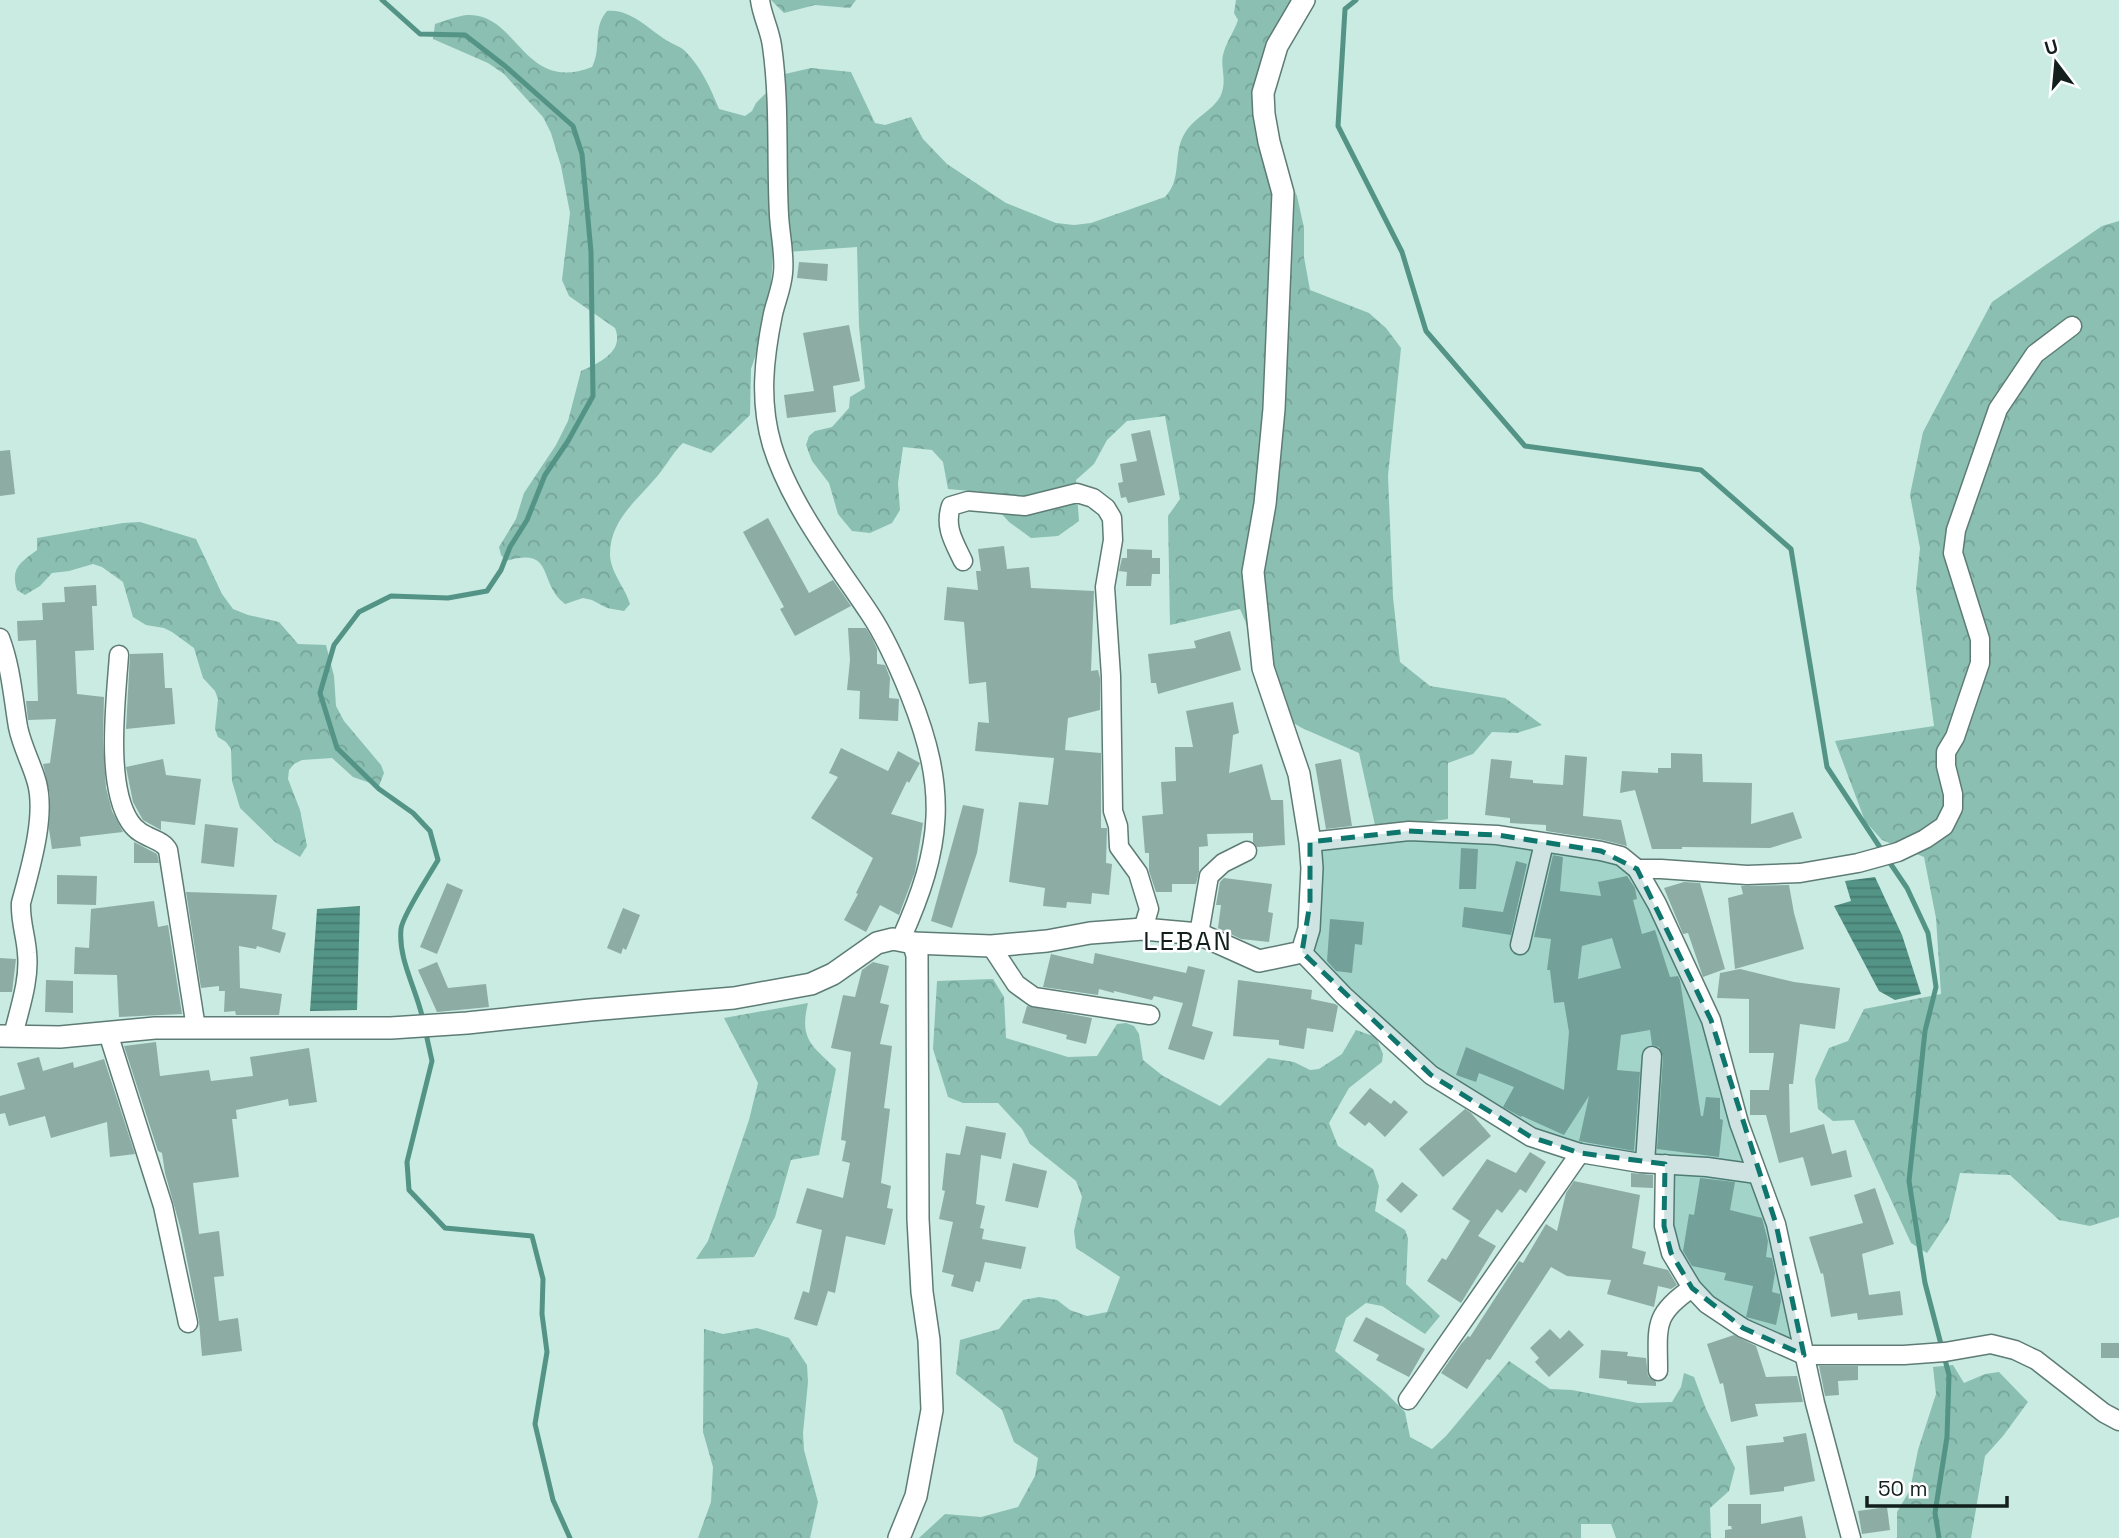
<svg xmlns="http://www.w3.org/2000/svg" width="2119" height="1538" font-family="'Space Grotesk',sans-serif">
	<defs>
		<pattern id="forest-crowns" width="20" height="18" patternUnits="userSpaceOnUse" patternTransform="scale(1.75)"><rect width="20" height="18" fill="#8abfb2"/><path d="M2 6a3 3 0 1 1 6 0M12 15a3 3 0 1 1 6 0" fill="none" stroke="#76a498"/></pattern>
		<pattern id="water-rules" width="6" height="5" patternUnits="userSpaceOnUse" patternTransform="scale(1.75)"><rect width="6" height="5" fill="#539486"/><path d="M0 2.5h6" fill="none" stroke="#43786d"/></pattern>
	</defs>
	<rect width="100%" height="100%" fill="#c9ebe2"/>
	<!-- forest -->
	<g fill="url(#forest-crowns)">
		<path d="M771,0H856L850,8L815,5L784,13Z"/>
		<path d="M1236,0H1293L1278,23L1264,56L1281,161L1297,196L1304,228V257L1310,290L1369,313L1386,328L1401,348L1388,476L1393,597L1400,662L1430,686L1505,698L1542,725L1517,733L1492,732L1473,754L1448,763V819L1406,825H1375L1359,753L1302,728L1265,706L1256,646L1240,609L1170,625L1168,516L1180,499L1165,416L1127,421L1107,440L1094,464L1076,480L1079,521L1058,536L1031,538L1009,522L982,492L948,489L943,462L932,450L903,447L898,483L900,510L892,523L870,533L852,531L838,514L829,483L812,461L806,445L809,436L815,431L832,427L849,408L850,397L865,388L859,326L857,247L773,253L769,316L751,369L750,415L711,453L683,443C671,454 665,469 653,481C634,503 610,522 610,554C610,572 625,587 630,604L624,611L607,608L592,600L583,598L565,604C537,583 556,546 506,561L501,555L499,547L516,519L524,493L556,445L568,421L581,371C598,363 625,352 615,328L569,296L562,280L570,213L561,166L551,133L543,117L504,74L488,63L433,39L435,24C445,21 457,16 467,15C518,12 523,94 592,67C602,48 592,28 607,11C629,8 649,29 666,40C672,44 680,46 685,51C701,67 711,89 719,109L745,116L752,111L756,103L785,74L811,68L851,72L875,123L885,125L911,117L923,139L947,164L1006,203L1056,223L1074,225L1091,223L1165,197C1181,180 1174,161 1181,141C1190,118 1210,114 1220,97C1228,81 1220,68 1223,55C1226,42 1234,32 1238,20L1234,13Z"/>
		<path d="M2119,221V1217L2090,1226L2059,1220L2010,1175L1960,1173L1949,1220L1927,1253L1911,1243L1854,1120L1833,1121L1818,1109L1815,1079L1829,1048L1848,1041L1864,1009L1941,994L1936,918L1924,857L1882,840L1865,821L1835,741L1934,726L1916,589L1920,548L1910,495L1923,432L1992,302L2102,226Z"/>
		<path d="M140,522L196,539L222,594L233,609L248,615L279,622L298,644L326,645L334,676L336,706L344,721L381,765L384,773L379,786L353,777L332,758L302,760L294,764L289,770L288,779L300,810L307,846L300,857L275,842L240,808L232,781L231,749L226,742L218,737L215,729L218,699L215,691L203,678L194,648L172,632L164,628L146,625L133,617L123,582L102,567L93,564L69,571L52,573L40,586L25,595L17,590C10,568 21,562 37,550V538L123,523Z"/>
		<path d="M993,979L1004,997L1006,1038L1068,1057L1097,1056L1117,1024L1126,1023L1134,1026L1139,1034L1143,1060L1163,1076L1220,1106L1268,1058L1294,1062L1310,1070L1319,1069L1342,1054L1356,1030L1376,1037L1383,1054L1382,1062L1349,1088L1329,1123L1338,1146L1373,1169L1379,1186L1375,1211L1405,1230L1408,1238L1406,1284L1440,1316L1425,1334L1382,1306L1366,1303L1346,1318L1335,1351L1386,1393L1405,1412L1410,1437L1432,1449L1446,1436L1509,1361L1550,1389L1572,1390L1638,1403L1672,1402L1681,1387L1684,1373L1694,1377L1706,1409L1735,1468L1729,1491L1710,1508L1711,1538H1616L1611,1524H1581V1538H919L945,1514L981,1517L1018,1507L1035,1476L1038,1458L1014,1442L1002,1410L956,1374L960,1340L999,1329L1023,1300L1039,1297L1057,1300L1070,1310L1087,1316L1107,1312L1120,1277L1076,1248L1074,1231L1082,1197L1076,1181L1030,1144L1022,1129L998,1103H963L948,1097L933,1049L937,981Z"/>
		<path d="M808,1003C799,1040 812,1045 836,1069L819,1155L791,1160L775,1217L754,1257L696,1259L708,1241L749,1120L758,1083L724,1018Z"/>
		<path d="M757,1328L789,1338L807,1365L808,1382L803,1433L804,1450L818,1502L810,1538H698L711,1502L713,1467L703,1432L704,1329L723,1334Z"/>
		<path d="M1953,1365L1964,1383L1985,1374L1999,1372L2028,1402L2003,1436L1985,1456L1971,1538H1897V1512L1910,1490L1918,1450L1936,1394L1933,1367Z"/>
	</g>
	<!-- water -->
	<g fill="url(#water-rules)">
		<path d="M1875,877L1902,935L1921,994L1895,1000L1879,991L1834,906L1851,901L1845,881Z"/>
		<path d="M360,906L357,1010L310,1011L317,909Z"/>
	</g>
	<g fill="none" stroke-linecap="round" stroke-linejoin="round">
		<!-- stream -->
		<g stroke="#539486" stroke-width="5">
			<path d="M382,0L420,34L465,35L505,66L573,126L582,154L591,252L593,396L568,441L545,475L527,520L510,547L501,570L487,591L448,598L391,596L359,612L334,645L320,693L337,748L379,789L413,813L430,831L438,860C430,874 402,916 401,929C398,960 417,990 423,1020"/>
			<path d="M1356,0L1345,9L1338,126L1402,252L1426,331L1525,446L1701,470L1791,549L1827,767L1883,852"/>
			<path d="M1888,860L1907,888L1928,933L1936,987L1925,1031L1909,1181L1925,1283L1949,1375L1947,1437L1935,1513L1939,1538"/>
			<path d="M425,1029L432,1061L407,1162L409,1190L445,1228L532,1236L543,1279L542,1314L547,1352L535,1424L553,1500L570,1538"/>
		</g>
	</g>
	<!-- building -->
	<g fill="#8caca4" fill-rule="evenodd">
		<path d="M799,262L828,264L827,281L797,278Z"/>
		<path d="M849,325L860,381L833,386L836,412L787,418L784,395L814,391L803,333Z"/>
		<path d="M1150,430L1165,495L1128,503L1126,497L1121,498L1118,483L1123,482L1120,464L1137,461L1131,434Z"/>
		<path d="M10,450L15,494L0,496V451Z"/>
		<path d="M768,518L809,593L833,580L851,606L795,636L780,609L784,607L743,532Z"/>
		<path d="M1004,546L1007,569L1029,567L1031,588L1094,591L1091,671L1098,670L1100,678V710L1068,718L1065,750L1101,753V828H1107L1106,863L1112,864L1109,895L1092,893L1091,904L1067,902L1066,908L1043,906L1045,888L1009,882L1019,802L1048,805L1054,758L975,751L978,722L989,723L986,682L969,684L964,622L944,620L947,587L978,590L976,571H981L978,549Z"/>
		<path d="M1127,549L1152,550V558H1160V574H1152L1151,586H1126L1127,572L1119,571L1122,558H1127Z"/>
		<path d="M96,585L97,606H92L94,650L75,651L77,694L104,697L103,741L106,788L112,811L123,832L80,837L81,846L52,849L49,829L50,795L43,764L50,763L56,719L28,720L26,701H38L36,640L18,641L17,621L43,620L42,603L65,602L64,587Z"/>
		<path d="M848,628H866L872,638L877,649V664L885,665L890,678L889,698L899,699L898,721L859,719L860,691L847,690L850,660Z"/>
		<path d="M1230,631L1241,670L1158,694L1156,683H1151L1148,654L1196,648L1194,641Z"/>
		<path d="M163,653L165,688H172L175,724L126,729L130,654Z"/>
		<path d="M1233,702L1239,733L1233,735L1229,773L1262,764L1271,800H1283L1285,845L1257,847L1253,842V833L1207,834L1208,846L1199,847V872L1196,884H1172V892H1156L1149,871V853H1145L1142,816L1163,814L1161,782L1176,781L1175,747H1193L1186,711Z"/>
		<path d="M841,748L888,771L898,751L920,763L909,783L907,781L891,814L923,823L915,872L899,915L880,905L866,932L844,920L858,894L856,893L873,858L811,818L838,777L829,773Z"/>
		<path d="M1671,753L1702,754L1703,782L1752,783L1751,824L1793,812L1802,838L1770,848L1682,847V849H1652L1635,790L1620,793L1622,771L1658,773V768H1671Z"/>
		<path d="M1565,755L1587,757L1583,816L1621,820L1627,846L1603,840L1546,831V825L1510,823V818L1485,815L1491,759L1512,761L1510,778L1533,780V783L1563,785Z"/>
		<path d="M163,759L166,775L201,779L195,825L161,821V830L143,820L133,802L126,767Z"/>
		<path d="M1341,759L1352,826L1326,829L1315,764Z"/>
		<path d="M963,805L984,809L977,853L952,928L931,921Z"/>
		<path d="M205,824L238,828L234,867L201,863Z"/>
		<path d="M134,842L157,854L159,863H134Z"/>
		<path d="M1461,848L1478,849L1476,889H1459Z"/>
		<path d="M1553,855L1563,857L1560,891L1601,896L1598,882L1627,876L1635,888L1637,899L1633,900L1642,934L1655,930L1670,977L1678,976L1680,980L1701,1116H1703L1706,1097L1720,1098V1119L1723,1120L1719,1157L1657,1149L1663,1057L1659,1047L1652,1045L1650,1030L1621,1035L1617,1070L1640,1072L1634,1151L1579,1141L1589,1096L1564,1135L1522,1116L1521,1117L1503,1107L1514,1087L1479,1073L1476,1082L1456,1075L1466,1047L1564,1090L1569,1032L1564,1002L1554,1003L1550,970H1547L1551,939L1534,937ZM1612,938L1621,968L1578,979L1582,946Z"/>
		<path d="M1516,861L1527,864L1511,935L1462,927L1464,907L1503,912Z"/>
		<path d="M57,875L97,876L96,905L57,904Z"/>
		<path d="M1224,878L1272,884L1268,912L1273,913L1269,942L1241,939L1218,928L1221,905H1216L1220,882Z"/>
		<path d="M1684,882L1700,883L1725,969L1703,977L1688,933L1683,934L1664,888Z"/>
		<path d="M447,883L463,890L437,954L420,947Z"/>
		<path d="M1789,885L1794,913L1804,949L1735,969L1728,898L1743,894L1741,886Z"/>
		<path d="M186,892L277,895L272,929L286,933L280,953L257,946L256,949L239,946L240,988L282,994L279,1015H236L235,1011L224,1012L225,991H219V986L201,988Z"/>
		<path d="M154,901L158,927L168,925L182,1014L119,1017L117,975L74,974L75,947L89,948L91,909Z"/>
		<path d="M623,908L640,915L626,950L623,948L621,954L607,948Z"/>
		<path d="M1330,919L1364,922L1362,945L1355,944L1352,973L1336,971L1327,961Z"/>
		<path d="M1095,953L1186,973L1188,966L1205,970L1192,1026L1213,1032L1204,1060L1168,1049L1183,1003L1154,996L1152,1000L1114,991V993L1099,989L1098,995L1043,987L1051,954L1093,964Z"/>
		<path d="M0,958L16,959L12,992H0Z"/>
		<path d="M437,962L448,988L486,984L489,1007L437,1012L418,970Z"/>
		<path d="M873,962L889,966L880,1003L889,1005L880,1044L892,1046L884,1108L890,1109L881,1183L891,1186L887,1208L893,1209L885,1245L846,1236L835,1293L828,1291L817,1326L794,1319L803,1291L809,1293L822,1230L796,1223L807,1188L843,1198L850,1163L842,1161L846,1141L841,1140L851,1052L831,1048L843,995L855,997L862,970Z"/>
		<path d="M1740,969L1794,982L1840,988L1835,1029L1800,1024L1793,1084H1789L1790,1133L1824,1124L1832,1154L1846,1150L1852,1177L1811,1186L1803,1157L1779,1163L1766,1115H1750V1090H1769L1774,1053H1749V999L1717,998L1720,973Z"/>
		<path d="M46,980L73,981V1013L45,1012Z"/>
		<path d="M1238,980L1312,990L1311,999L1335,1004L1338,1006L1333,1032L1307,1028L1304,1049L1279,1045V1040L1233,1036Z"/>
		<path d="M1027,1006L1092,1018L1086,1044L1066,1039L1067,1035L1022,1023Z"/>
		<path d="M156,1042L160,1076L209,1070L211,1081L253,1076L250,1057L309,1048L317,1102L289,1106L288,1099L236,1110L237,1119H232L239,1177L193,1183L199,1234L219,1231L224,1276L214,1277L219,1321L238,1318L242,1351L202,1356L199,1321L181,1230L165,1173L162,1153L158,1151L124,1046Z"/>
		<path d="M39,1057L43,1071L73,1062L74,1068L104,1059L135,1154L110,1157L107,1122L51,1138L45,1116L9,1126L5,1113L0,1114V1096L25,1089L17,1063Z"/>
		<path d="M1370,1088L1391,1104L1394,1100L1408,1112L1385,1137L1369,1122L1365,1126L1349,1113Z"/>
		<path d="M1465,1109L1471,1113L1491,1136L1443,1177L1419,1149Z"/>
		<path d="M966,1126L1006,1133L1001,1159L981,1155L976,1204L985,1206L980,1228L984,1229L982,1239L1026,1247L1021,1269L985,1262L980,1282L976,1281L973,1292L951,1286L954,1275L942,1272L953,1222L939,1219L945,1191L942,1190L946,1153L960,1155Z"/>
		<path d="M1530,1152L1546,1162L1526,1193L1520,1189L1502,1213L1497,1209L1478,1236L1496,1246L1461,1303L1427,1281L1442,1258L1446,1260L1470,1221L1452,1209L1487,1159L1516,1173Z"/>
		<path d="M1013,1163L1047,1171L1038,1208L1005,1201Z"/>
		<path d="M1631,1173L1653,1175V1188L1631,1187Z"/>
		<path d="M1700,1178L1735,1182L1730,1210L1762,1218L1768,1241L1766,1257L1772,1258L1775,1273L1772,1292L1780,1294L1781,1301L1776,1325L1746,1317L1753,1286L1724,1280L1726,1273L1692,1266L1683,1251L1689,1214L1694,1215Z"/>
		<path d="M1574,1181L1640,1195L1632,1248L1646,1252L1643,1264L1668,1270L1677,1285L1671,1289L1658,1286L1654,1307L1607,1294L1611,1280L1567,1276L1551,1267L1490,1360L1487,1359L1467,1389L1441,1373L1461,1344L1468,1336L1470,1337L1519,1261L1523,1263L1546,1224L1557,1231L1566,1193Z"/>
		<path d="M1402,1182L1418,1195L1401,1213L1386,1200Z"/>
		<path d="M1875,1188L1894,1244L1862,1254L1869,1295L1900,1291L1903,1315L1858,1320L1857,1313L1831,1317L1823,1273L1821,1274L1809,1237L1863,1223L1854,1195Z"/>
		<path d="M1366,1317L1425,1349L1409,1377L1376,1360L1379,1355L1353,1341Z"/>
		<path d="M1550,1329L1560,1339L1569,1330L1584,1345L1549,1377L1535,1362L1539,1358L1530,1348Z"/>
		<path d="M1734,1335L1756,1346L1766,1377L1797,1376L1803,1402L1755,1404L1758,1416L1731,1422L1723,1383L1720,1384L1707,1344Z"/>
		<rect x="2101" y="1343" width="18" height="15"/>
		<path d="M1601,1350L1628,1352L1627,1356L1646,1358L1648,1376L1656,1382V1386L1627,1384V1381L1599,1378Z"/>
		<path d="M1819,1366H1858V1380L1838,1381L1839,1395L1825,1396Z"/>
		<path d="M1806,1433L1815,1481L1784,1487V1491L1750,1495L1746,1446L1784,1442L1783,1437Z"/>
		<path d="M1728,1504H1761V1524L1802,1516L1806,1538H1725V1530L1732,1529L1731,1526H1728Z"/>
		<path d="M1887,1507L1890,1530L1862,1534L1858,1511Z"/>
	</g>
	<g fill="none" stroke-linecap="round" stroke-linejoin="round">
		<defs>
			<g id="minor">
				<path d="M760,0C762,16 770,30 772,46C780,102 776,159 779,215C780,235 785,254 783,273C782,287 776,301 773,314C764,358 759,401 772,445C790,504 836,563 870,614C886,638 899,668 910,695C948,790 943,846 901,939"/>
				<path d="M963,561C954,542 944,527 951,506L968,501L1025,506L1077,493L1093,498L1106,508L1112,518L1113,540L1105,587L1111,676L1113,811L1118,826L1119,847L1138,873L1149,909L1143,929"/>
				<path d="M0,638C11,667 13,697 18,727C22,747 32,764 37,783C46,817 30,869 21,903C20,921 26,936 27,953C30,980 19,1010 13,1036"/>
				<path d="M119,655C116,699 105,785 130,822C142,840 161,837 168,850L196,1028"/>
				<path d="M1310,842L1409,831L1497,835L1601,851L1621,856L1637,869L1657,904L1711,1020L1739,1123L1776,1224L1815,1403L1851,1538"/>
				<path d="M1637,869H1661L1747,875L1800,873L1858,863L1898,852L1925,839L1944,826L1953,808V794L1946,766V752L1955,737L1980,663V639L1953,553L1956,530L1998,409L2035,354L2072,326"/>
				<path d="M1199,934L1209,876L1223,863L1247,851"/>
				<path d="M1520,945L1544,843"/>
				<path d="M991,946L1016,984L1034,997L1150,1015"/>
				<path d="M1302,952L1344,996L1431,1075L1531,1137L1580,1153L1640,1163L1707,1167L1757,1174"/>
				<path d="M108,1033L163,1206L188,1323"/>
				<path d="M1645,1163L1652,1056"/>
				<path d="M1665,1164L1664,1226L1671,1253L1692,1288L1707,1304L1743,1328L1804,1355H1904L1945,1352L1991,1344L2015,1350L2036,1360L2104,1413L2119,1421"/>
				<path d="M1658,1371C1658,1327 1652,1315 1692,1288"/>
				<path d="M1408,1400L1580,1153"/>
			</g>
			<g id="tertiary">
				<path d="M913,943L991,946L1047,941L1090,933L1143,929L1199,934L1259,961L1302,952L1309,929L1312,868L1310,842L1299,774L1263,668L1253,572L1265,504L1274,409L1283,193L1269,142L1264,114L1263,93L1277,46L1304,0"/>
				<path d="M0,1036L60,1037L155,1028H391L467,1023L590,1010L734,998L811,984L833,974L877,943L893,939L913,943L917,955L918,1219L922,1292L929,1340L932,1410L916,1496L899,1538"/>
			</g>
		</defs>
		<!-- minor casing -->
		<use href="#minor" stroke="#5e7c75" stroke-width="21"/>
		<!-- tertiary casing -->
		<use href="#tertiary" stroke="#5e7c75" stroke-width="24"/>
		<!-- minor -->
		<use href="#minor" stroke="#fff" stroke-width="18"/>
		<!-- tertiary -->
		<use href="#tertiary" stroke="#fff" stroke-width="21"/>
	</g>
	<!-- marked area -->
	<path fill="#0f766e" fill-opacity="0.2" stroke="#0f766e" stroke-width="5" stroke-dasharray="14 9" stroke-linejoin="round" d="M1409,831L1497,835L1601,851L1637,869L1711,1020L1776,1224L1804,1355L1743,1328L1692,1288L1671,1253L1664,1226L1665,1164L1580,1153L1531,1137L1431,1075L1302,952L1310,903V842Z"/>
	<g text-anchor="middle" stroke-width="5" stroke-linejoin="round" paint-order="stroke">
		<!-- quarter labels -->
		<g font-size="26" letter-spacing="2" fill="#121f1c" stroke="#fff">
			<text x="1188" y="950">LEBAN</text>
		</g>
	</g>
	<!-- north arrow -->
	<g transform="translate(2056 63) rotate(344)" stroke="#ffffff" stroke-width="5" paint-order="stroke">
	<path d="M0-5L12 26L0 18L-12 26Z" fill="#121f1c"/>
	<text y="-10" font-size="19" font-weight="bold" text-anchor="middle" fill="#121f1c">U</text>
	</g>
	<!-- scale -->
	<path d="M1867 1496v10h140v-10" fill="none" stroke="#121f1c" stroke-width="3.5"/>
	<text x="1878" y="1496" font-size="21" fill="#121f1c" stroke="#ffffff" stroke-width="5" paint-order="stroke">50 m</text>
</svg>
